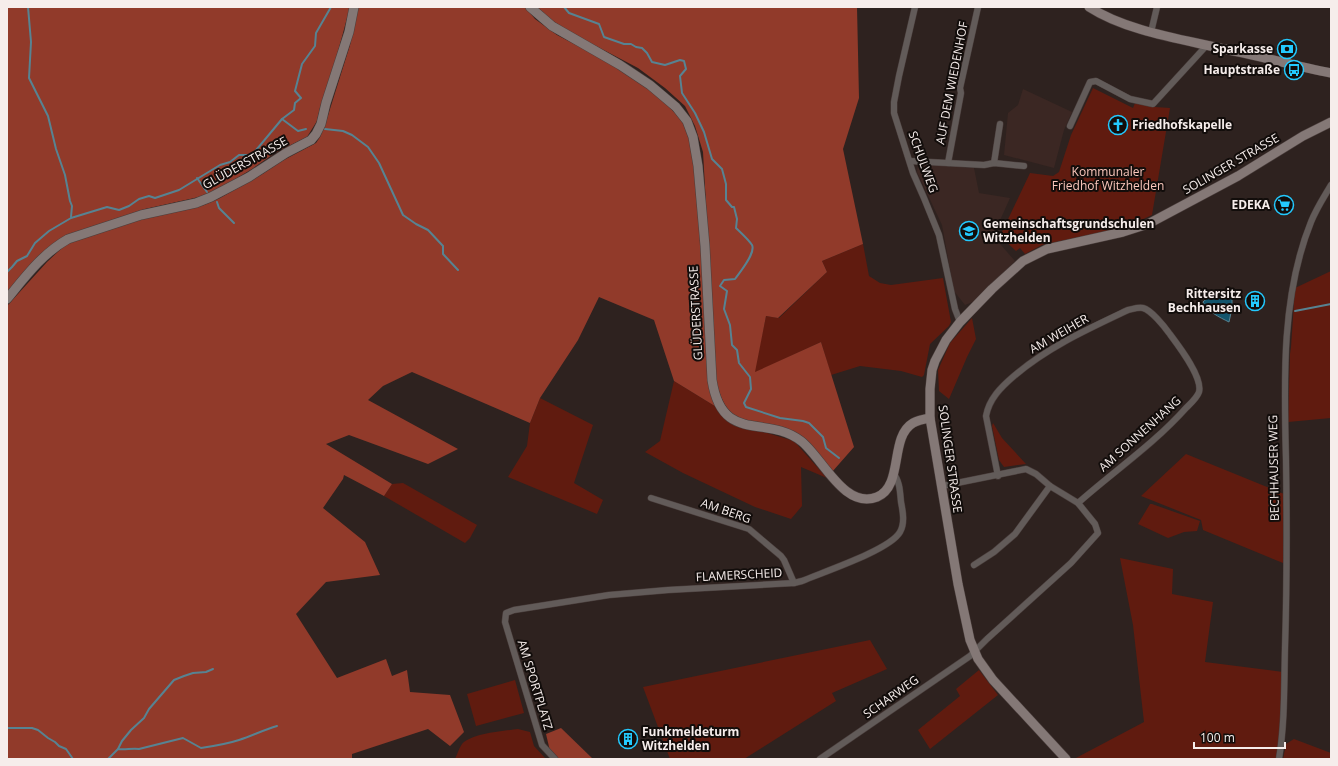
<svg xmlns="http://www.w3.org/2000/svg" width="1338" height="766" font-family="'Open Sans',sans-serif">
	<rect width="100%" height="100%" fill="#2e221f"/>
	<!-- built -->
	<g fill="#3b2723">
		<path d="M1023,89L1072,112L1064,130L1054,168L1004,155L1008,113L1018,105Z"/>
		<path d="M920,164L974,168L979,193L1010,198L993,236L1015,261L975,301L965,305L954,291L942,225L917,172L918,165Z"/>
	</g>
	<!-- green -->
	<g fill="#601b0f">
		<path d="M1093,88L1133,108L1135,103L1155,107L1170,108L1152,215L1133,224L1108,231L1042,245L1025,254L1020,248L1016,251L1000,236L1030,173L1053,176L1059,172L1071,135Z"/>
		<path d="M863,244L869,276L880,283L891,285L943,278L951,322L949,326L930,344L924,375L922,377L901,371L860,366L831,375L821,342L754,373L766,316L779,318L827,272L822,261Z"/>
		<path d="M1331,271V418L1288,422L1290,354L1291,347L1295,288Z"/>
		<path d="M972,318L976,339L967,357L949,399L939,391L938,370L950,343Z"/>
		<path d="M674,381L718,408L764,432L794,441L827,478L801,467L802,506L791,519L755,507L683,473L645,452L660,441Z"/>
		<path d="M540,398L593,425L574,483L603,500L597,514L508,477L527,446L530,423Z"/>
		<path d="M993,423L1002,438L1026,464L1004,467L999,460L992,426Z"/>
		<path d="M1186,454L1284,494L1283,563L1203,530L1201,520L1141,496Z"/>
		<path d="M403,483L477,525L470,538L465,543L384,496L392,484Z"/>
		<path d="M1150,504H1152L1200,521L1197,531L1184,532L1168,538L1138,524Z"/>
		<path d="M1120,558L1173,569L1172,594L1213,602L1205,662L1283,672L1280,736L1276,759H1074L1144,722L1133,625Z"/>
		<path d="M870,640L887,669L832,693L836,701L744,759H670L643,687Z"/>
		<path d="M979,670L998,695L930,749L918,730L960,696L956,689Z"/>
		<path d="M515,680L524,713L476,726L467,694Z"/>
		<path d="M518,729L530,732L534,746L546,759H455C457,755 459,748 462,744C472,733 503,731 518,729Z"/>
		<path d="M1294,739L1331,753V759H1283L1286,744Z"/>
	</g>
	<!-- forest -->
	<g fill="#913a2a">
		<path d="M7,7H350L336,59L320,108L317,121L307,137L275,153L252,169L219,189L199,197L145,209L65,236L7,293Z"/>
		<path d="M358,7H525L535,19L557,35L607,61L652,91L665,103L681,119L688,134L693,158L718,408L674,381L654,320L599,297L578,340L540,398L530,423L412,372L383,386L368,400L458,449L428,464L349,435L326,444L392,484L384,496L344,475L343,479L323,508L365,542L380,575L326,582L296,614L337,678L386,659L392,676L407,670L410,692L450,695L464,732L450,746L428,729L352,754V759H7V306L47,262L63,247L72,241L145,218L204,205L220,198L264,173L280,162L316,143L320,137L325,125L350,45Z"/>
		<path d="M537,7H857L859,98L843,149L863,244L822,261L827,272L778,318L766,316L755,372L821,342L854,447L832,472L810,444L740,419C724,409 721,398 716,381L703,152L695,126L685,106L665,88L638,68L573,34L550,19Z"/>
		<path d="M561,728L593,759H558L550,751L546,734Z"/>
	</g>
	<!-- water -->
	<path fill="#13556c" stroke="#578392" d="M1222,295L1229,296L1232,298V308L1229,322C1219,317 1208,312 1203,302C1207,297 1215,296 1222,295Z"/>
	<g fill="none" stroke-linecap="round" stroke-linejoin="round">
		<!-- stream -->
		<g stroke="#578392" stroke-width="2">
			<path d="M28,7L31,42L29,78L48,116L56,149L65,175L70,201L72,206L71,217"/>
			<path d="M564,7L569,13L599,24L604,37L624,44H631L636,47L642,48L647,53L652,62L665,65L680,60L684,61L686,69L680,76L682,93L695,113L704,132L712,159L722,169L726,184V200L732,207H734L737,219L736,228C741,233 748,239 752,245C756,253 740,272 735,279L724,280L720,286L727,291L724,309L730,325L732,345L737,350L739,363L750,377L751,389L744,403L746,407L780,418L803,421L809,423L823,437L826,448L839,458"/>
			<path d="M282,119L298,131L306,129"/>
			<path d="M325,129L343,131L352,135L368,147L379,163L403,215L416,224L428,230L443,246V254L458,270"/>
			<path d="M197,178L207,192"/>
			<path d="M217,202L219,208L234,223"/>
			<path d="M7,272L12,267L17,261L27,256L35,243L49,231L71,218L107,207L119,210L129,206L139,199L149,196L155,198L179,190L220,165L230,162L239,155H252L282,119L294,110L295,103L301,98L295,91L302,64L315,46L316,33L331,7"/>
			<path d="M1295,311L1331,304"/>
			<path d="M7,728H32L38,730L48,738L55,742L59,746L66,749L73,759"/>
			<path d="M118,749L122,741L131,730L144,718L149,709L174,680L184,676L193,673L206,672L213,669"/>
			<path d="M108,759L118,749C125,750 132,748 139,749L183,738L201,748C214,746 227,744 239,740C252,736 263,730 277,726"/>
		</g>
		<defs>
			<g id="minor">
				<path d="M915,7L899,76L894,102V113L913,173L924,198L939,235L955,309L960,322"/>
				<path d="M1151,32L1157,7"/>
				<path d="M1070,126L1090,82L1096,81L1130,99L1153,104L1207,45"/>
				<path d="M910,161L984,165L994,163L1024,166"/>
				<path d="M948,163L961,93L960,88L978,7"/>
				<path d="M994,163L1000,124"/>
				<path d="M998,476L986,416C989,399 1001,387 1014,376C1048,347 1088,329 1128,310C1133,309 1138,307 1143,308C1151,310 1164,326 1169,333C1178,345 1203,377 1199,392C1197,398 1190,404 1186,408C1154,444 1114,471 1078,503"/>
				<path d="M651,498L749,529L781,556L784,560L794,583"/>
				<path d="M974,565L994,552L1015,534L1050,486"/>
				<path d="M555,759L542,745L505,622L506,613L514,610L609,595L668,590L794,583L802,581C823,572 890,550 900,532C905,523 903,512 901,502C900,492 900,481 893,473"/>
				<path d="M820,759L970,656L987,639L1071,563L1098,533L1095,524L1078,503L1050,486L1036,474L1026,469L942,486"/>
				<path d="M1279,759C1285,722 1284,685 1285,648C1287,585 1287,523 1286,460C1284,382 1281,296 1311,222C1316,209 1324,197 1331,185"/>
			</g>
			<g id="secondary">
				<path d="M530,7L552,26L620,65L650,85L676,107L687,121L693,137L698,166L705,246L712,380C722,445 766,414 801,441C822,457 844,510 877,497C904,486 889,437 913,423C918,420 924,419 930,418"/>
				<path d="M1089,7C1126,31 1181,39 1224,49C1260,56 1295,66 1331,73"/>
				<path d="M7,299C25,277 43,253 68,239L141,215L196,203L211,197L249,177L286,153L311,140L316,134L321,124L326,103L349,32L354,7"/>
				<path d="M1066,759L993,680L978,659L970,640L958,584L930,418V389L932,370L935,361L946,340L960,322L992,289L1023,261L1047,249L1123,232L1148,224L1238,176L1303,136L1331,122"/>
			</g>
		</defs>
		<!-- minor casing -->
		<use href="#minor" stroke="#4a3e3c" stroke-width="7"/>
		<!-- secondary casing -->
		<use href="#secondary" stroke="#4a3e3c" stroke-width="10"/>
		<!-- minor -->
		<use href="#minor" stroke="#625b59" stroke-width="6"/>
		<!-- secondary -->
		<use href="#secondary" stroke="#847876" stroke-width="9"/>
	</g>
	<!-- icons -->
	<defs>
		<symbol id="bank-ring" viewBox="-11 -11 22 22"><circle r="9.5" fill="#120d0b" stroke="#23c9fe" stroke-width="1.5"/><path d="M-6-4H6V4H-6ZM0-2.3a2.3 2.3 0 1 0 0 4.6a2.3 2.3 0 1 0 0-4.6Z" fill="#23c9fe"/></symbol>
		<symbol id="bus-ring" viewBox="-11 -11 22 22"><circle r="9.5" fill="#120d0b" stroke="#23c9fe" stroke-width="1.5"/><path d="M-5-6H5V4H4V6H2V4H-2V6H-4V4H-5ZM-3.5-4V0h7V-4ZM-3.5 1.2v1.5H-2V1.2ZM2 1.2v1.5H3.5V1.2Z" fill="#23c9fe"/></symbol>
		<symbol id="church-ring" viewBox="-11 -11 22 22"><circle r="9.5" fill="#120d0b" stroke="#23c9fe" stroke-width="1.5"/><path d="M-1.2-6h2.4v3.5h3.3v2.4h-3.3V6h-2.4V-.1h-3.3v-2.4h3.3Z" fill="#23c9fe"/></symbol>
		<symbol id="supermarket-ring" viewBox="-11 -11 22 22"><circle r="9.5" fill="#120d0b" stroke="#23c9fe" stroke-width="1.5"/><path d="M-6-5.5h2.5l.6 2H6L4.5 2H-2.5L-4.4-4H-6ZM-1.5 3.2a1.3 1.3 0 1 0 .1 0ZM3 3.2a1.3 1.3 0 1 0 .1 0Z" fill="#23c9fe"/></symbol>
		<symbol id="school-ring" viewBox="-11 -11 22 22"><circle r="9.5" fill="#120d0b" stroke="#23c9fe" stroke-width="1.5"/><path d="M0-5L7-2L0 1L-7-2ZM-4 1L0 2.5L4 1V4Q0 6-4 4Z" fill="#23c9fe"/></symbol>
		<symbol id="building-ring" viewBox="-11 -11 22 22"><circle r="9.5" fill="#120d0b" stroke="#23c9fe" stroke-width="1.5"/><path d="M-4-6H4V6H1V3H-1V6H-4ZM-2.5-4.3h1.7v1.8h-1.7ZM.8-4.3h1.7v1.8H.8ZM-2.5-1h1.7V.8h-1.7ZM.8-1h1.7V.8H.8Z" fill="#23c9fe"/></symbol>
	</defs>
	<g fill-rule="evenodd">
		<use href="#bank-ring" x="1276" y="38" width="22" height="22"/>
		<use href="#bus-ring" x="1283" y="59" width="22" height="22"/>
		<use href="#church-ring" x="1107" y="114" width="22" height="22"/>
		<use href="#supermarket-ring" x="1273" y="194" width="22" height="22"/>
		<use href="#school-ring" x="958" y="220" width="22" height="22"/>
		<use href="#building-ring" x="1244" y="290" width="22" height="22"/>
		<use href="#building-ring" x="617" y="728" width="22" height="22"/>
	</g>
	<g text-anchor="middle" stroke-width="4" stroke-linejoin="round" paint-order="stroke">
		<!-- poi labels -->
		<g font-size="12" font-weight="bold" fill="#f6edeb" stroke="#120d0b" text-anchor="end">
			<text x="1273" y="53">Sparkasse</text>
			<text x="1280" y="74">Hauptstraße</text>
			<text x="1132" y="129" text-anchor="start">Friedhofskapelle</text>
			<text x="1270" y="209">EDEKA</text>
			<text x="983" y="228" text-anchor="start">Gemeinschaftsgrundschulen<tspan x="983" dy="14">Witzhelden</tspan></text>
			<text x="1241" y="298">Rittersitz<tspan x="1241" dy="14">Bechhausen</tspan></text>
			<text x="642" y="736" text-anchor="start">Funkmeldeturm<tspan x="642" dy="14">Witzhelden</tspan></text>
		</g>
		<!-- street labels -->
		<g font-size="12" fill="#f6edeb" stroke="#120d0b">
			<text transform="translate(952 83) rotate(-79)" y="4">AUF DEM WIEDENHOF</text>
			<text transform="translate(923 162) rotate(70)" y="4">SCHULWEG</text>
			<text transform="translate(245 163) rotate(-29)" y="4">GLÜDERSTRASSE</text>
			<text transform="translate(1231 164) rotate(-30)" y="4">SOLINGER STRASSE</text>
			<text transform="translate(696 313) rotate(-93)" y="4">GLÜDERSTRASSE</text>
			<text transform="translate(1059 334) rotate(-30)" y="4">AM WEIHER</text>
			<text transform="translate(1140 434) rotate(-42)" y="4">AM SONNENHANG</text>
			<text transform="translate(950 459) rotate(82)" y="4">SOLINGER STRASSE</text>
			<text transform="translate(1274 468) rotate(-91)" y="4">BECHHAUSER WEG</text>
			<text transform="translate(726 511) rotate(19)" y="4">AM BERG</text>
			<text transform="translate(739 575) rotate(-3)" y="4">FLAMERSCHEID</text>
			<text transform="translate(535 685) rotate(73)" y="4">AM SPORTPLATZ</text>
			<text transform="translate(891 697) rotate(-35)" y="4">SCHARWEG</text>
		</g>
		<!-- park labels -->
		<g font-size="12" fill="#fbc7bc" stroke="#120d0b">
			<text x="1108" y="176">Kommunaler<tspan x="1108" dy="14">Friedhof Witzhelden</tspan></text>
		</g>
	</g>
	<!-- border -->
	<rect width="1338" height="766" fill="none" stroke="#f6edeb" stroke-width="16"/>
	<!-- scale -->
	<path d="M1194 742v6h91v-6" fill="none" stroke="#f6edeb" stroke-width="2"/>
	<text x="1200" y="742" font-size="12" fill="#f6edeb" stroke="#120d0b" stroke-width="3" paint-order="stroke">100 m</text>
</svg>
